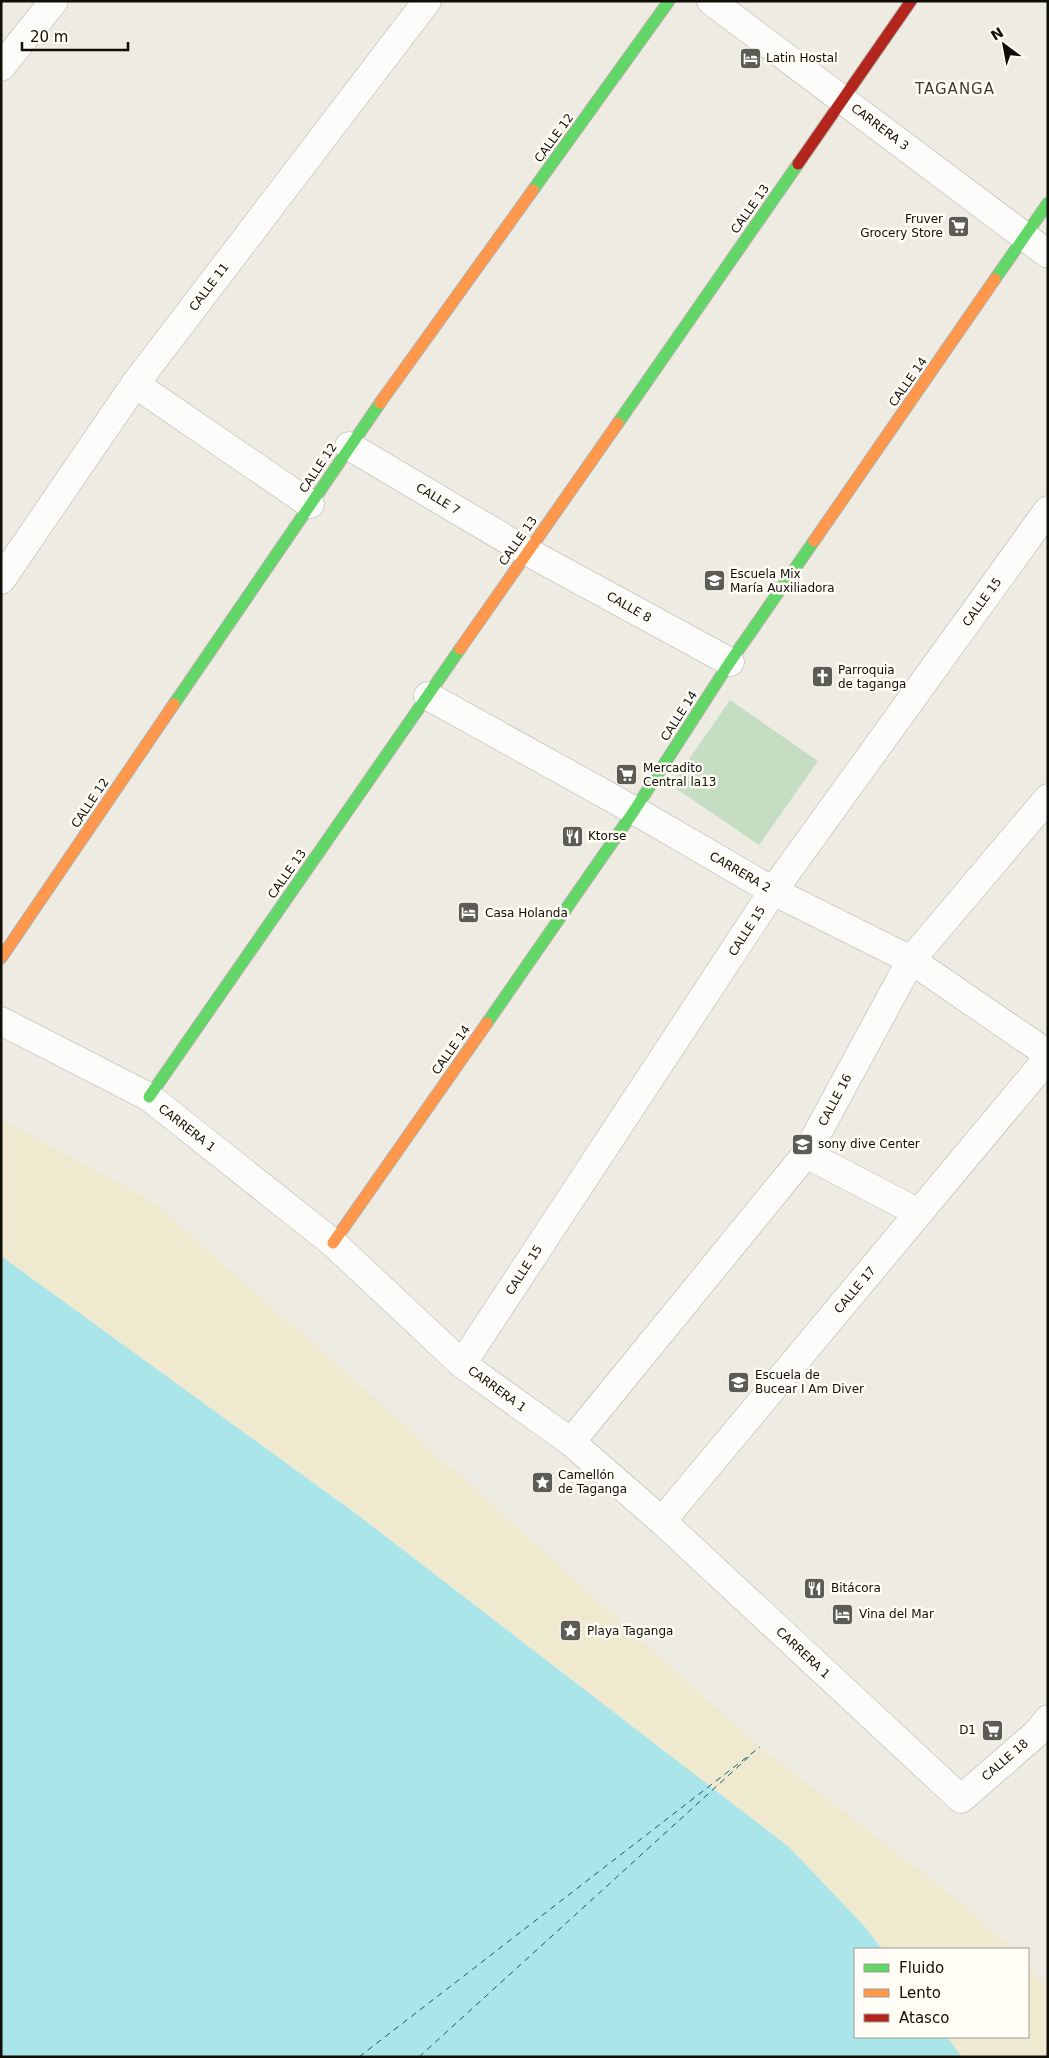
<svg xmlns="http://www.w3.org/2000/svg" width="1049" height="2058" font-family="'DejaVu Sans',sans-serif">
	<rect width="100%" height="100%" fill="#eeece2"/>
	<!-- green -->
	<path fill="#c5ddc2" d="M730,700L818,761L759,845L671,785Z"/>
	<!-- sand -->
	<g fill="#efe9d0">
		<path d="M1,1119L152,1201L348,1374L760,1747L952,1895L1014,1949H882L865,1927L789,1847L359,1516L1,1256Z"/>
		<path d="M1028,1965L1048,1988V2057H962L947,2037H1028Z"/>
	</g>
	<!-- water -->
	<path fill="#a9e5e9" d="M1,1256L359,1516L789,1847L865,1927L882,1949H855V2037H947L962,2057H1Z"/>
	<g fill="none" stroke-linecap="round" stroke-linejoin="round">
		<!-- ferry -->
		<g stroke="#0f5b63" stroke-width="1" stroke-dasharray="6 5" stroke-linecap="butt">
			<path d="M359,2057L760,1747"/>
			<path d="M419,2057L752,1754"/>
		</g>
		<defs>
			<g id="street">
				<path d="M711,1L1048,254"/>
				<path d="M1,67L54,1"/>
				<path d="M135,384L310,504"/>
				<path d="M349,446L528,552L730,662"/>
				<path d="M1,580L135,384L427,1"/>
				<path d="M428,696L646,817L773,891L911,960L1048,1054"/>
				<path d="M1,1021L149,1097L333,1243L462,1364L571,1442L662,1521L961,1799L1039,1731L1048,1719"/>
				<path d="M806,1154L919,1213"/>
				<path d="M462,1364L773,891L1048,510"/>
				<path d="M571,1442L806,1154L911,960L1048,798"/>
				<path d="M662,1521L1048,1058"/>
			</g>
			<g id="fast">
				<path d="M533,190L669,1"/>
				<path d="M995,279L1048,203"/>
				<path d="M618,423L798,164"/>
				<path d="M174,704L380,403"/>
				<path d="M487,1023L634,811L730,662L814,541"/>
				<path d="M149,1097L460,649"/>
			</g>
			<g id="slow">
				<path d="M380,403L533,190"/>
				<path d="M814,541L995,279"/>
				<path d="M460,649L618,423"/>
				<path d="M1,958L174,704"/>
				<path d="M333,1243L487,1023"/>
			</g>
			<path id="jam" d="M798,164L911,1"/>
		</defs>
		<!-- street casing -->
		<use href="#street" stroke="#b2b0a8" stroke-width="29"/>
		<!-- fast casing -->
		<use href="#fast" stroke="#b2b0a8" stroke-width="13"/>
		<!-- slow casing -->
		<use href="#slow" stroke="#b2b0a8" stroke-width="13"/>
		<!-- jam casing -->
		<use href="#jam" stroke="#b2b0a8" stroke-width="13"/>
		<!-- street -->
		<use href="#street" stroke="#fcfcfb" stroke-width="28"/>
		<!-- fast -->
		<use href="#fast" stroke="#63d668" stroke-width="11"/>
		<!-- slow -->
		<use href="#slow" stroke="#ff974d" stroke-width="11"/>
		<!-- jam -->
		<use href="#jam" stroke="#b3261e" stroke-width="11"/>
	</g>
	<!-- icons -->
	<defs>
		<symbol id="hotel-square" viewBox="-11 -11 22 22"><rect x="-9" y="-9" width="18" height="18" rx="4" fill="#5d5c54" stroke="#fffdf5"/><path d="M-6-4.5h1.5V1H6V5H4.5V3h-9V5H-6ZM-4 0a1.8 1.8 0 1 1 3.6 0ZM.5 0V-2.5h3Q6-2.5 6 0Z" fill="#fff"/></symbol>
		<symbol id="supermarket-square" viewBox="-11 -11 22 22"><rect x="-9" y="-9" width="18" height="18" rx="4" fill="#5d5c54" stroke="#fffdf5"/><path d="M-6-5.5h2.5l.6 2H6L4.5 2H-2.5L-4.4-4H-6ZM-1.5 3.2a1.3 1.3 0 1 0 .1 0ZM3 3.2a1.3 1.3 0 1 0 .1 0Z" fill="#fff"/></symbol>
		<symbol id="school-square" viewBox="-11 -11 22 22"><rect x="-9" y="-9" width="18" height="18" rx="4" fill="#5d5c54" stroke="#fffdf5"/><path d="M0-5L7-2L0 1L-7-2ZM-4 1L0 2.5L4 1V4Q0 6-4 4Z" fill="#fff"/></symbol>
		<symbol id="church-square" viewBox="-11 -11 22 22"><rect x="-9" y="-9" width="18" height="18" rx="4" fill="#5d5c54" stroke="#fffdf5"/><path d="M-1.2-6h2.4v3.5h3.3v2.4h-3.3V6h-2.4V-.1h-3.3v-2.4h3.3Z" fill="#fff"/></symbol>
		<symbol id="restaurant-square" viewBox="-11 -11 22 22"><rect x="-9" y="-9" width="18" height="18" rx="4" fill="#5d5c54" stroke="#fffdf5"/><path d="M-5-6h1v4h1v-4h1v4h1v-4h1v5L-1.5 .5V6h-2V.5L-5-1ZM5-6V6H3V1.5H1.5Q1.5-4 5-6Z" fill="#fff"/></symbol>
		<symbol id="sight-square" viewBox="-11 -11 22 22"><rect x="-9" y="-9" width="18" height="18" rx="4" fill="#5d5c54" stroke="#fffdf5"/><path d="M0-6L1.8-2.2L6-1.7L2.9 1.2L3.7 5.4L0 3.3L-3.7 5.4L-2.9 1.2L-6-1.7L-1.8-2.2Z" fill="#fff"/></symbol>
	</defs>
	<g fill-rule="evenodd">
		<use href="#hotel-square" x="738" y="46" width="25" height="25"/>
		<use href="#supermarket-square" x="946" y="214" width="25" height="25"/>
		<use href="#school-square" x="702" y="568" width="25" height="25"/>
		<use href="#church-square" x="810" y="664" width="25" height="25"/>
		<use href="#supermarket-square" x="614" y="762" width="25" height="25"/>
		<use href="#restaurant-square" x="560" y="824" width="25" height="25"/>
		<use href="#hotel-square" x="456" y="900" width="25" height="25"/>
		<use href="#school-square" x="790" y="1132" width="25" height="25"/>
		<use href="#school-square" x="726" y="1370" width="25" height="25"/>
		<use href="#sight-square" x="530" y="1470" width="25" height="25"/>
		<use href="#restaurant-square" x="802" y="1576" width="25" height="25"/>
		<use href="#hotel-square" x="830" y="1602" width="25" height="25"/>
		<use href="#sight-square" x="558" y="1618" width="25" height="25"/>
		<use href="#supermarket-square" x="980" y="1718" width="25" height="25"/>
	</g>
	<g text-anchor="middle" stroke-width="5" stroke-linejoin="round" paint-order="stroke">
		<!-- poi labels -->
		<g font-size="12" fill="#0f0e07" stroke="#fffdf5" text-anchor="start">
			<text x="766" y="62">Latin Hostal</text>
			<text x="943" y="223" text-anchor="end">Fruver<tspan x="943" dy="14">Grocery Store</tspan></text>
			<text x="730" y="578">Escuela Mix<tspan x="730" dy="14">María Auxiliadora</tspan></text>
			<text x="838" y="674">Parroquia<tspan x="838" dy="14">de taganga</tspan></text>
			<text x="643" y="772">Mercadito<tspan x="643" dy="14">Central la13</tspan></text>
			<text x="588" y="840">Ktorse</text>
			<text x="485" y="917">Casa Holanda</text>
			<text x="818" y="1148">sony dive Center</text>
			<text x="755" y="1379">Escuela de<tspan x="755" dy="14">Bucear I Am Diver</tspan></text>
			<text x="558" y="1479">Camellón<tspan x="558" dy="14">de Taganga</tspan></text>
			<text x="831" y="1592">Bitácora</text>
			<text x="859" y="1618">Vina del Mar</text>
			<text x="587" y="1635">Playa Taganga</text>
			<text x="976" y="1734" text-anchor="end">D1</text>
		</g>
		<!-- street labels -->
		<g font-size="12" fill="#0f0e07" stroke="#fffdf5">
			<text transform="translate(880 127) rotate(37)" y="4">CARRERA 3</text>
			<text transform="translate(554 138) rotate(-54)" y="4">CALLE 12</text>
			<text transform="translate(750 209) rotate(-55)" y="4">CALLE 13</text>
			<text transform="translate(209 287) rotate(-53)" y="4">CALLE 11</text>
			<text transform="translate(908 382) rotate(-55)" y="4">CALLE 14</text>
			<text transform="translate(318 468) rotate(-56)" y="4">CALLE 12</text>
			<text transform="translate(438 499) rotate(31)" y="4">CALLE 7</text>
			<text transform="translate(518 541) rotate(-55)" y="4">CALLE 13</text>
			<text transform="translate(982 602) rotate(-54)" y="4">CALLE 15</text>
			<text transform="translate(629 607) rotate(29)" y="4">CALLE 8</text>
			<text transform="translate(679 716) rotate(-57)" y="4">CALLE 14</text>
			<text transform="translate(90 803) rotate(-56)" y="4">CALLE 12</text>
			<text transform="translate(740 872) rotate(30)" y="4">CARRERA 2</text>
			<text transform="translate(287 874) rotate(-55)" y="4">CALLE 13</text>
			<text transform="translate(747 931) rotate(-57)" y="4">CALLE 15</text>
			<text transform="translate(451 1050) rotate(-55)" y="4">CALLE 14</text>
			<text transform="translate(835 1100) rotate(-62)" y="4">CALLE 16</text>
			<text transform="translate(187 1128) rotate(38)" y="4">CARRERA 1</text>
			<text transform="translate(524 1270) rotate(-57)" y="4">CALLE 15</text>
			<text transform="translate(855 1290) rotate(-50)" y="4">CALLE 17</text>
			<text transform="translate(497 1389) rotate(36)" y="4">CARRERA 1</text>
			<text transform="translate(803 1653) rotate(43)" y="4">CARRERA 1</text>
			<text transform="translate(1005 1760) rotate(-41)" y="4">CALLE 18</text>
		</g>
		<!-- quarter labels -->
		<g font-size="15" letter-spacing="1" fill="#3f3c2b" stroke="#fffdf5">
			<text x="955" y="94">TAGANGA</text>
		</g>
	</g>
	<!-- border -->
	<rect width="1049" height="2058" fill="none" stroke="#0f0e07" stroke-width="5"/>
	<!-- legend -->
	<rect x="854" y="1948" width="175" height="90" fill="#fffdf5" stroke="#9f9d96"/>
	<rect x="864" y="1964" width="25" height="8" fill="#63d668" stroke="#9f9d96"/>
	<text x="899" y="1973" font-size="15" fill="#0f0e07">Fluido</text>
	<rect x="864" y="1989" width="25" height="8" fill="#ff974d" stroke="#9f9d96"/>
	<text x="899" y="1998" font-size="15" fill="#0f0e07">Lento</text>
	<rect x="864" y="2014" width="25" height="8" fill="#b3261e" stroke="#9f9d96"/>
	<text x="899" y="2023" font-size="15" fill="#0f0e07">Atasco</text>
	<!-- north arrow -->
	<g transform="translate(1004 45) rotate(328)" stroke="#fffdf5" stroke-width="4" paint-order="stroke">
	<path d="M0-4L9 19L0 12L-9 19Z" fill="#0f0e07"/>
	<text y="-8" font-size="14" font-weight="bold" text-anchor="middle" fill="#0f0e07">N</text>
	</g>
	<!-- scale -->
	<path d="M22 42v8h106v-8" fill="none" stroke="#0f0e07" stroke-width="2.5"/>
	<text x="30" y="42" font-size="15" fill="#0f0e07" stroke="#fffdf5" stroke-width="4" paint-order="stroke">20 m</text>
</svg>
